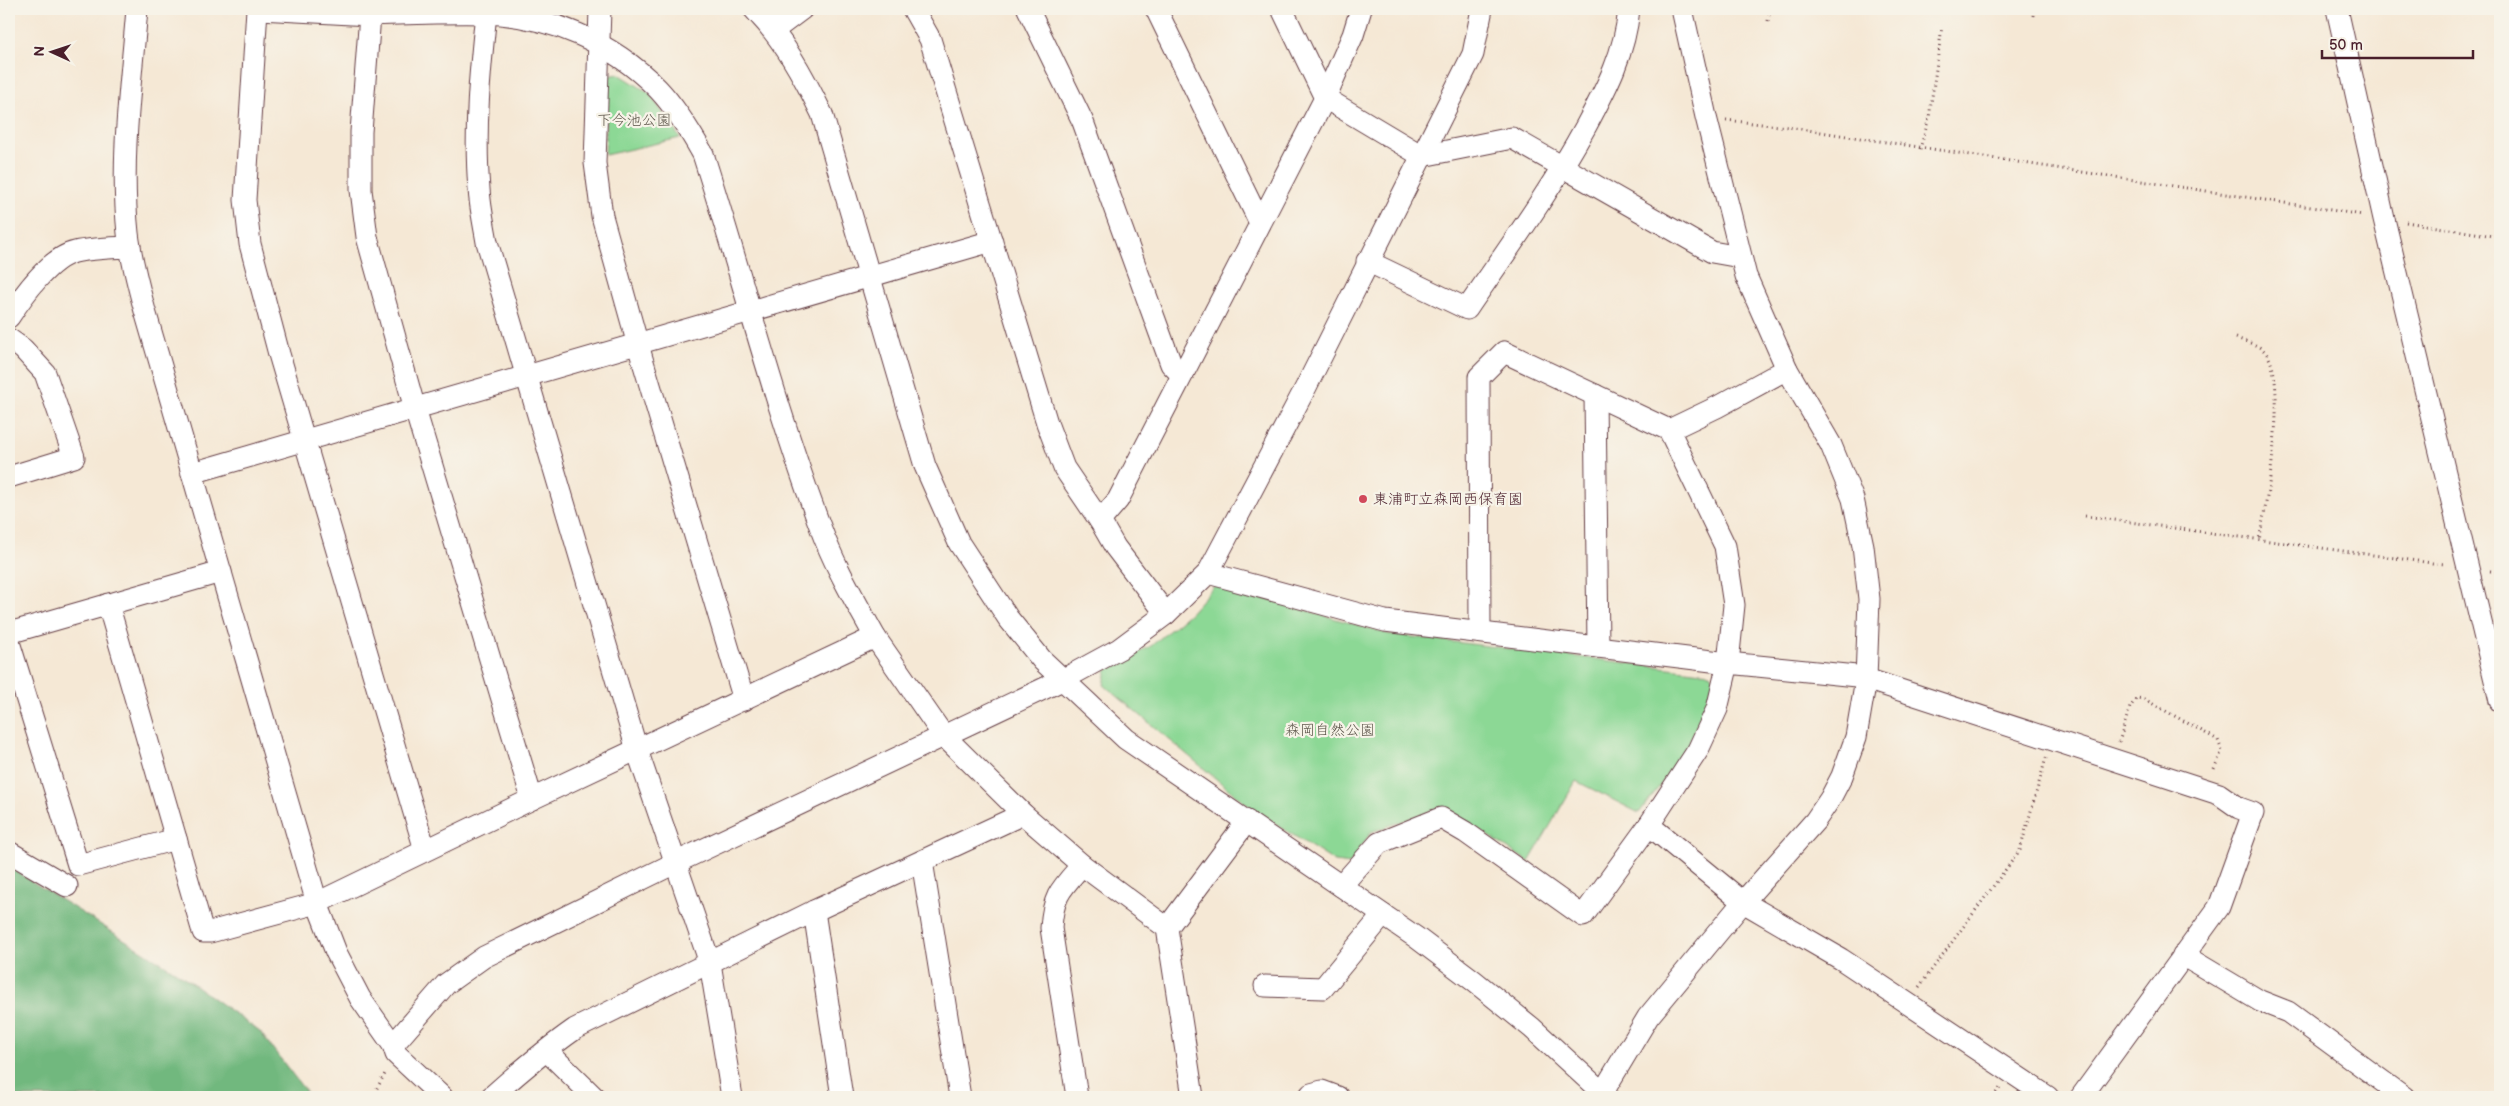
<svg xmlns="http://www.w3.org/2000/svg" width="2509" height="1106" font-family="'Balsamiq Sans','Klee One',sans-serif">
	<rect width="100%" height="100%" fill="#f7f3e8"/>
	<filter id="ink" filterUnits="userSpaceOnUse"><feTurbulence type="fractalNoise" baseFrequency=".02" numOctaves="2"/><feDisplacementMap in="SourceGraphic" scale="10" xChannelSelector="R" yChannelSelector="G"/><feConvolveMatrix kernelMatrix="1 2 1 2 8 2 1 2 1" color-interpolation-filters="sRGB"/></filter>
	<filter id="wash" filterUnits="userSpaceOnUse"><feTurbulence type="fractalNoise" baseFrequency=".0096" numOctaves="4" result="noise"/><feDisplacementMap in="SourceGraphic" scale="20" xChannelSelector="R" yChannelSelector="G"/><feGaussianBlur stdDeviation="1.12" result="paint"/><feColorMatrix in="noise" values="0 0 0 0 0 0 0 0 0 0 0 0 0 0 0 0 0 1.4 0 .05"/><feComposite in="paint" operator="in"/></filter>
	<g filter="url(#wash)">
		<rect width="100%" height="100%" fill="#f5e8d5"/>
		<!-- green -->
		<g fill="#8cd895" stroke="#6b7c60">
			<path d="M619,74L649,93L680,138L605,155L608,76Z"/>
			<path d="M1216,584L1388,634L1710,673L1715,681L1685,753L1639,813L1576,781L1529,862L1443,807L1371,832L1350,864L1335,862L1251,808L1104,685L1107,670L1151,646L1190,613Z"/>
		</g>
		<!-- forest -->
		<path fill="#71b87e" stroke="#5e6c54" d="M9,867L181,975L260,1032L310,1097H9Z"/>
	</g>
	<g filter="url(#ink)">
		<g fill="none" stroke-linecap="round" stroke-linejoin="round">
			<defs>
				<g id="minor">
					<path d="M137,9C131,83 120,159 128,233C131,260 138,285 145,311L317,903L336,952L360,998L393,1045L396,1054L442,1097"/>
					<path d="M257,9L245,200L250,244L279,354L425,850"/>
					<path d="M260,9L370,15L361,132V190L367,237L415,409L532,799"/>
					<path d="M600,9L595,163L602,216L638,345L744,700"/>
					<path d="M754,9C784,40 803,75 822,114L925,466L959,543L1008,618L1042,660L1126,739L1417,938L1474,981L1532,1028L1607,1097"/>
					<path d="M913,9L930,39L1047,423L1064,468L1100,521"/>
					<path d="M1028,9L1083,122L1171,364L1182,375"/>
					<path d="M1156,9L1260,223"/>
					<path d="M1282,9L1325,98L1422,156L1512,138L1712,252L1740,257"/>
					<path d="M2337,9L2384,219L2500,701"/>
					<path d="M486,13C480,71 474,130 479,189C480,207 484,224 487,242L637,750L710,963L732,1097"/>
					<path d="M370,15C408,14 446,12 484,13C549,15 612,42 658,89C676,108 690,131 703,154C743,279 775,407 821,529C835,567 856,602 875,637"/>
					<path d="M774,30L802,9"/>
					<path d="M1367,261L1467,309C1508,249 1551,190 1586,126C1607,87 1625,53 1629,9"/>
					<path d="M9,317C22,297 50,257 75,252C93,248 112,248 130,247"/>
					<path d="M9,339L23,349L45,373L74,457L9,477"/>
					<path d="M1595,395L1598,647"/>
					<path d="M1669,430L1717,407L1787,369"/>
					<path d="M192,473L992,241"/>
					<path d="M1208,573L1385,621L1728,663L1866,677"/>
					<path d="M108,604L203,932H210L317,903L532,799L875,637L943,735L1023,814L1082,865L1167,928L1193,1097"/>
					<path d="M1166,614L1115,547L1100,521L1118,500L1325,98L1353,35L1361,9"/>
					<path d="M9,633L221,572"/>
					<path d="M9,642L78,865L176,839"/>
					<path d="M1866,679L2219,794L2239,808L2253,813L2219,907L2081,1097"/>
					<path d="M1649,825L1743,902L1841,959L2048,1097"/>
					<path d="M9,852L67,886"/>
					<path d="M922,861L960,1097"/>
					<path d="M1341,886L1379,843L1441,818L1465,832L1583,916L1649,825L1698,750L1717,709L1728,663L1734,605L1725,546L1669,430L1504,352L1479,377L1480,632"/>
					<path d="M814,911L842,1097"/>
					<path d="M1167,928L1247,821"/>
					<path d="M2183,955L2260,1001L2288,1012L2404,1097"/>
					<path d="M1265,986L1323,988L1383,915"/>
					<path d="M393,1045L446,984L484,957L675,863L1062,680L1119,649L1166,614L1208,573L1306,387L1473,54L1482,9"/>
					<path d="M547,1051L594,1097"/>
					<path d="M491,1097C518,1073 545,1050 575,1029L814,911L1023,814"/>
					<path d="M1077,1097L1051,928C1053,895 1061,889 1082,865"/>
					<path d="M1309,1097L1311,1094L1322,1091L1338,1097"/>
					<path d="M1600,1097L1648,1017L1743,902L1815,821L1830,799L1842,776L1856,737L1866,679L1869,599L1863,546L1853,499L1831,445L1787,369L1746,276L1706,117L1682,9"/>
				</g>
			</defs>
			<!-- minor casing -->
			<use href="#minor" stroke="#643d44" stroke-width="23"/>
			<!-- path -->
			<g stroke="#643d44" stroke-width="3" stroke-dasharray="1 4" stroke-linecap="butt">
				<path d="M2033,16L2034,9"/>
				<path d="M1768,21L1770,9"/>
				<path d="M1726,120L1788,127L2363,215"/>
				<path d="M1920,149L1929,118L1942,27"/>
				<path d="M2406,222L2500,237"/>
				<path d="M2236,338C2246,342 2259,344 2266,353C2289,383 2267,501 2259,540"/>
				<path d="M2085,516L2432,563L2446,564"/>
				<path d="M2490,571L2500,572"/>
				<path d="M2119,742L2130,707L2137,698L2144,699L2218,740L2222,751L2213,771"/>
				<path d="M1919,987L2020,850L2046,758"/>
				<path d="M372,1097L386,1072"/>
				<path d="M1993,1097L2000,1088"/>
			</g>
			<!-- minor -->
			<use href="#minor" stroke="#fff" stroke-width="21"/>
		</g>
	</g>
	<!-- markers -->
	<circle fill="#d1495b" stroke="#f7f3e8" stroke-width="2" cx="1363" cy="499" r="5"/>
	<g text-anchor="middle" stroke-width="4.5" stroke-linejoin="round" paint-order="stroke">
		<!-- park labels -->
		<g font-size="15" fill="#5e564b" stroke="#f7f3e8">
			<text x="634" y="125">下今池公園</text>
			<text x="1330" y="735">森岡自然公園</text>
		</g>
		<!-- poi labels -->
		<g font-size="15" fill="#4a1f2b" stroke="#f7f3e8" text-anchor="start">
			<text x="1373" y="504">東浦町立森岡西保育園</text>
		</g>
	</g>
	<!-- margin -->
	<rect width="2509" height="1106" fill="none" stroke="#f7f3e8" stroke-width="30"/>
	<!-- north arrow -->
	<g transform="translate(52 52) rotate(273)" stroke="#f7f3e8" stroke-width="4" paint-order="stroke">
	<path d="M0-4L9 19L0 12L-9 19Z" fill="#4a1f2b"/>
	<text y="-8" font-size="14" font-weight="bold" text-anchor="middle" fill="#4a1f2b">N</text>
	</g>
	<!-- scale -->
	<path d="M2322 50v8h151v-8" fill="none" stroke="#4a1f2b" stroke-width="2.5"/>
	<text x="2329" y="50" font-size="15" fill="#4a1f2b" stroke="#f7f3e8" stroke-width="4" paint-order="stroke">50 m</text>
</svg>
